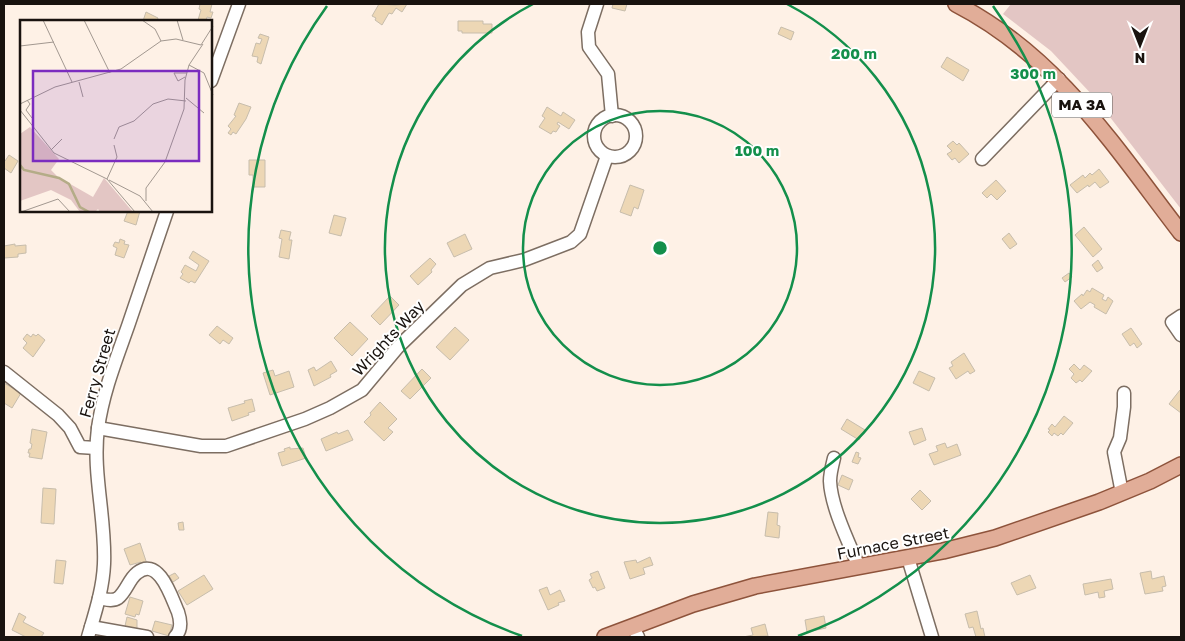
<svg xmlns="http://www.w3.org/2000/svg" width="1185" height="641" font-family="'Golos Text',sans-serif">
	<rect width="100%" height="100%" fill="#fef1e6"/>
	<!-- green -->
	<path fill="#e3c6c4" d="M1011,4H1181V209L1096,99L1051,51L1003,14Z"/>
	<!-- building -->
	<g fill="#edd7b5" stroke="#c7bdac">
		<path d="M200,4H212L210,12H213L211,18L207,17L206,21L198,20L201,10L199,9Z"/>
		<path d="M379,4L395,5L407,4L402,12L396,8L392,14L389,13L382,25L375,20L376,18L372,16Z"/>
		<path d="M613,4H627L625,11L612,8Z"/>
		<path d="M146,12L158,18L157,21H143Z"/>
		<path d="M458,21H483V24H492V33H462V31H458Z"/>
		<path d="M781,27L794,32L791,40L778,34Z"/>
		<path d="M260,34L269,37L261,64L257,62L258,57L252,56L256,43L260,44L262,39L258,38Z"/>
		<path d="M947,57L969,70L963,81L941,67Z"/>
		<path d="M239,103L251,107L246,119L236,134L233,132L231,135L228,133L231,129L228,126L236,116L234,115Z"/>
		<path d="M547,107L561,116L563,112L575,120L569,129L558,122L557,124L560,126L556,132L553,131L551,134L539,127L545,118L542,116Z"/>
		<path d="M953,141L957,145L959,143L969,154L959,163L955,158L952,160L947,154L952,151L947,146Z"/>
		<path d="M9,155L18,161L11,173L4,168V160L5,161Z"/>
		<path d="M249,160H265V187H253V175H249Z"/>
		<path d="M1099,169L1109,182L1100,188L1095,182L1089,187L1088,185L1077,193L1070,185L1083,175L1085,178L1090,173L1092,175Z"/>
		<path d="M996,180L1006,191L997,200L991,194L987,198L982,193Z"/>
		<path d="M630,185L644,190L638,209L634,207L631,216L620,212Z"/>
		<path d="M128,211H140L136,225L124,221Z"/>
		<path d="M334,215L346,218L341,236L329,233Z"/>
		<path d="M1084,227L1102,249L1093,257L1075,235Z"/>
		<path d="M281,230L291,232L289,240H292L289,259L279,257L282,239L279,238Z"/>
		<path d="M1009,233L1017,244L1010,249L1002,239Z"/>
		<path d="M465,234L472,249L454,257L447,243Z"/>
		<path d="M120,239L125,241L124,244L129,245L124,258L115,255L117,248L113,246L115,242L119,243Z"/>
		<path d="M15,244V246L26,245V253L18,254V257L4,258V246Z"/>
		<path d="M193,251L209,261L195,283L191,281L189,283L180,278L183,274L181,272L185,265L196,271L199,265L189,258Z"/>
		<path d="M430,258L436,264L431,270L432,272L418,285L410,276Z"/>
		<path d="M1098,260L1103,268L1097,272L1092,265Z"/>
		<path d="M1069,273L1072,277L1065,282L1062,278Z"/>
		<path d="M1092,288L1104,295L1102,299L1106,301L1108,297L1113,301L1106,314L1094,307L1095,305L1090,302L1081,309L1074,301L1082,294L1083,296L1087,290L1090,292Z"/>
		<path d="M390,296L399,305L380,325L371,316Z"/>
		<path d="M350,322L368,339L352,356L334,338Z"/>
		<path d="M217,326L233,338L229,344L223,340L220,344L209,335Z"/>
		<path d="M455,327L469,340L450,360L436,347Z"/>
		<path d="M1131,328L1142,344L1137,348L1134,343L1130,346L1122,334Z"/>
		<path d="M27,334L31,337L33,334L36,336L38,334L45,340L33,357L23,348L27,343L23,339Z"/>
		<path d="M964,353L975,371L970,374L968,371L956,379L949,368L953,366L951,362Z"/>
		<path d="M331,361L337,371L330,375L331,377L314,386L308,370L314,367L316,371Z"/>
		<path d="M1074,364L1080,370L1084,365L1092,371L1082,382L1080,380L1076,383L1071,378L1074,374L1069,369Z"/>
		<path d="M422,369L431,378L410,399L401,391Z"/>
		<path d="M273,370L275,376L289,371L294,387L270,395L263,373Z"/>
		<path d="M919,371L935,378L929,391L913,383Z"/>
		<path d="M4,383L21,393L12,408L4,403Z"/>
		<path d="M1180,390L1181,392V413L1169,404Z"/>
		<path d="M252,399L255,411L248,413L249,415L232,421L228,408L245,403L244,401Z"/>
		<path d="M380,402L397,419L388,428L393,432L384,441L364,422L371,415L370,413Z"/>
		<path d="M1064,416L1073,423L1063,435L1061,433L1058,436L1054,433L1052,436L1048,432L1050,430L1048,429L1052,424L1055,427Z"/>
		<path d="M847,419L865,430L859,440L841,429Z"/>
		<path d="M922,428L926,440L914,445L909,432Z"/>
		<path d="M32,429L47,432L42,459L29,457L30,453H28L29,449H31L32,444L30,443Z"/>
		<path d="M348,430L353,440L326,451L321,439L337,432L338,434Z"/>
		<path d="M945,443L947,448L957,444L961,455L934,465L929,454L938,451L936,446Z"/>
		<path d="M290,447V449L303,448L306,458L282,466L278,453L285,451L284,449Z"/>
		<path d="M856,452L859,453L858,457L861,458L858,464L852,462Z"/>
		<path d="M842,475L853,480L849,490L838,485Z"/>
		<path d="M43,488L56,489L54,524L41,523Z"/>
		<path d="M920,490L931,501L922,510L911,499Z"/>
		<path d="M768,512L778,513L777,525L780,526L779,538L765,536Z"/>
		<path d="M183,522L184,530H179L178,523Z"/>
		<path d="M140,543L147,564L142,566L141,562L130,565L124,549Z"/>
		<path d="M650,557L653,565L643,568L645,574L630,579L624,562L636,560L637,563Z"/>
		<path d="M56,560L66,561L63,584L54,583Z"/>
		<path d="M598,571L605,588L597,591L595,587L593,588L589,580L592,578L590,574Z"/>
		<path d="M1151,571L1152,579L1164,576L1166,586L1162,587L1163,591L1145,594L1140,573Z"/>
		<path d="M175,573L179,578L173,582L169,576Z"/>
		<path d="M204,575L213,589L187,605L178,591Z"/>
		<path d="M1030,575L1036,588L1017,595L1011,583Z"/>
		<path d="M1111,579L1113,589L1104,591L1105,597L1099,598L1098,592L1085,595L1083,584Z"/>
		<path d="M547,587L550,595L560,590L565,601L558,603L559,605L548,610L539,590Z"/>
		<path d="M130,597L143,601L139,615L136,614L135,617L125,614Z"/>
		<path d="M977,611L981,629L983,628L985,637H976L973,627L969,628L965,614Z"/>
		<path d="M19,613L26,617L23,622L44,633L41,637H26L12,630Z"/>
		<path d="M824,616L826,628L807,632L805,620Z"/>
		<path d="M127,617L137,620V630L125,626Z"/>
		<path d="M155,621L172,625L169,636L152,631Z"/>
		<path d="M765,624L768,636L743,637L753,635L751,628Z"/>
	</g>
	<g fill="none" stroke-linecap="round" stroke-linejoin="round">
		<defs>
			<g id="minor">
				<path d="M597,4L588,32L589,47L608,74L612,116"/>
				<path d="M211,81L239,4"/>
				<circle cx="615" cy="136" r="21"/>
				<path d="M982,159L1059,79"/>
				<path d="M1181,316L1172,322L1181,335"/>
				<path d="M4,372L58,415L70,428L80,447L96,448"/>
				<path d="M98,428L201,446H226L305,419L330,408L362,390L398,347L462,285L490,268L524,260L571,242L580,234L607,156"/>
				<path d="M834,458C832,466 830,474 830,481C831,507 849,543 859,567"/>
				<path d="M1122,493L1114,452L1120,438L1124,407V393"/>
				<path d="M908,558L932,637"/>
				<path d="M99,598C105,599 112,602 118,598C126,592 129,579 137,573C159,555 172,599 178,612C181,621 182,630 175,637"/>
				<path d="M91,627L147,637"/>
				<path d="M633,627L638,637"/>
				<path d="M88,637C95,613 103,589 104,564C106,518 92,473 98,428C103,392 116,360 128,326C141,288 154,250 167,211"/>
			</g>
			<g id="major">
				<path d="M956,4C1057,56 1114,146 1181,233"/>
				<path d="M605,637L693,604L755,586L943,551L995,538L1099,502L1150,481L1181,465"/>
			</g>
		</defs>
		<!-- minor casing -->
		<use href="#minor" stroke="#7d6e62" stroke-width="15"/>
		<!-- major casing -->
		<use href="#major" stroke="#8e533b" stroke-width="18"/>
		<!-- minor -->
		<use href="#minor" stroke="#fff" stroke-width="12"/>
		<!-- major -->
		<use href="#major" stroke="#e1ad98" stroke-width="15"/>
	</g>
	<!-- distance rings -->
	<g fill="none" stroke="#138f4b" stroke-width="2.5">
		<circle cx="660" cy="248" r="137"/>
		<path d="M787 4A275 275 0 1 1 533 4"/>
		<path d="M522 636A412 412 0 0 1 327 6M993 6A412 412 0 0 1 798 636"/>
	</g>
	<g text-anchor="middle" stroke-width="4" stroke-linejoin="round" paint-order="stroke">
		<!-- shield labels -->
		<rect fill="#fff" stroke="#5e5a57" stroke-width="1" x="1052" y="92.5" width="60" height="25" rx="4"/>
		<g font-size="15" font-weight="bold" fill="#19130f">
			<text x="1082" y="110">MA 3A</text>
		</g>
		<!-- street labels -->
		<g font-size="16" fill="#19130f" stroke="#fff">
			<text transform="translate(388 338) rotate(-47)" y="6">Wrights Way</text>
			<text transform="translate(97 373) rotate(-74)" y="6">Ferry Street</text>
			<text transform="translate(893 543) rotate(-11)" y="6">Furnace Street</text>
		</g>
	</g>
	<!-- overview -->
	<g transform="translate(20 20)">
		<rect width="192" height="192" fill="#fef1e6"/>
		<path d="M10,107L39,139L31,150L38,157L73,177L84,158L113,192H80L78,189L75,192H60L51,180L31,170L0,181V114Z" fill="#e3c6c4"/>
		<path fill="none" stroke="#b4ac87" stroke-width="2.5" d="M0,145L4,150L39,158L49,164L60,187L69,192"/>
		<path fill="none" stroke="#a29890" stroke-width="1" d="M23,0L52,62M64,0L90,53M122,0L135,9L141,21M157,0L163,20M0,26L34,22M169,45L184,53L193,75M165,57L158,61L154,53H167M59,62L63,77M166,78L184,93M7,80L10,84L6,90L12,98M0,84L35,67L101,49L141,21L156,19L181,25L193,6M0,90L34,133L87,159L115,192M94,119L99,107L114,101L133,84L148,79L166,81M31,130L42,119M87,159L97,137L94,125M89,160L120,176L133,192M126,181V168L145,142L164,89L165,60L169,45L183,24M1,192L38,179L50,192"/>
		<path fill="#7b2cbf" fill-opacity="0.15" stroke="#7b2cbf" stroke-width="2.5" d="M13,51H179V141H13Z"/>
		<rect width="192" height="192" fill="none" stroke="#19130f" stroke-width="2.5"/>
	</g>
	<circle cx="660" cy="248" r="8" fill="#138f4b" stroke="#fff" stroke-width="2.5"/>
	<g font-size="15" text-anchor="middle" font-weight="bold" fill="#138f4b" stroke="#fff" stroke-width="4" stroke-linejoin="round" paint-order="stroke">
		<text x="854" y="59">200 m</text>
		<text x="1033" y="79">300 m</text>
		<text x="757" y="156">100 m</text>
	</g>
	<!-- border -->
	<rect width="1185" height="641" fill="none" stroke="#19130f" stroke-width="10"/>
	<!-- north arrow -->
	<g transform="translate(1140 45) rotate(180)" stroke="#ffffff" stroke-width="4" paint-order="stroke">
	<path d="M0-4L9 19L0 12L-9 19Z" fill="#19130f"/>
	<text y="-8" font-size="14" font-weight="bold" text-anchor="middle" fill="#19130f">N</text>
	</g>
</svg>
